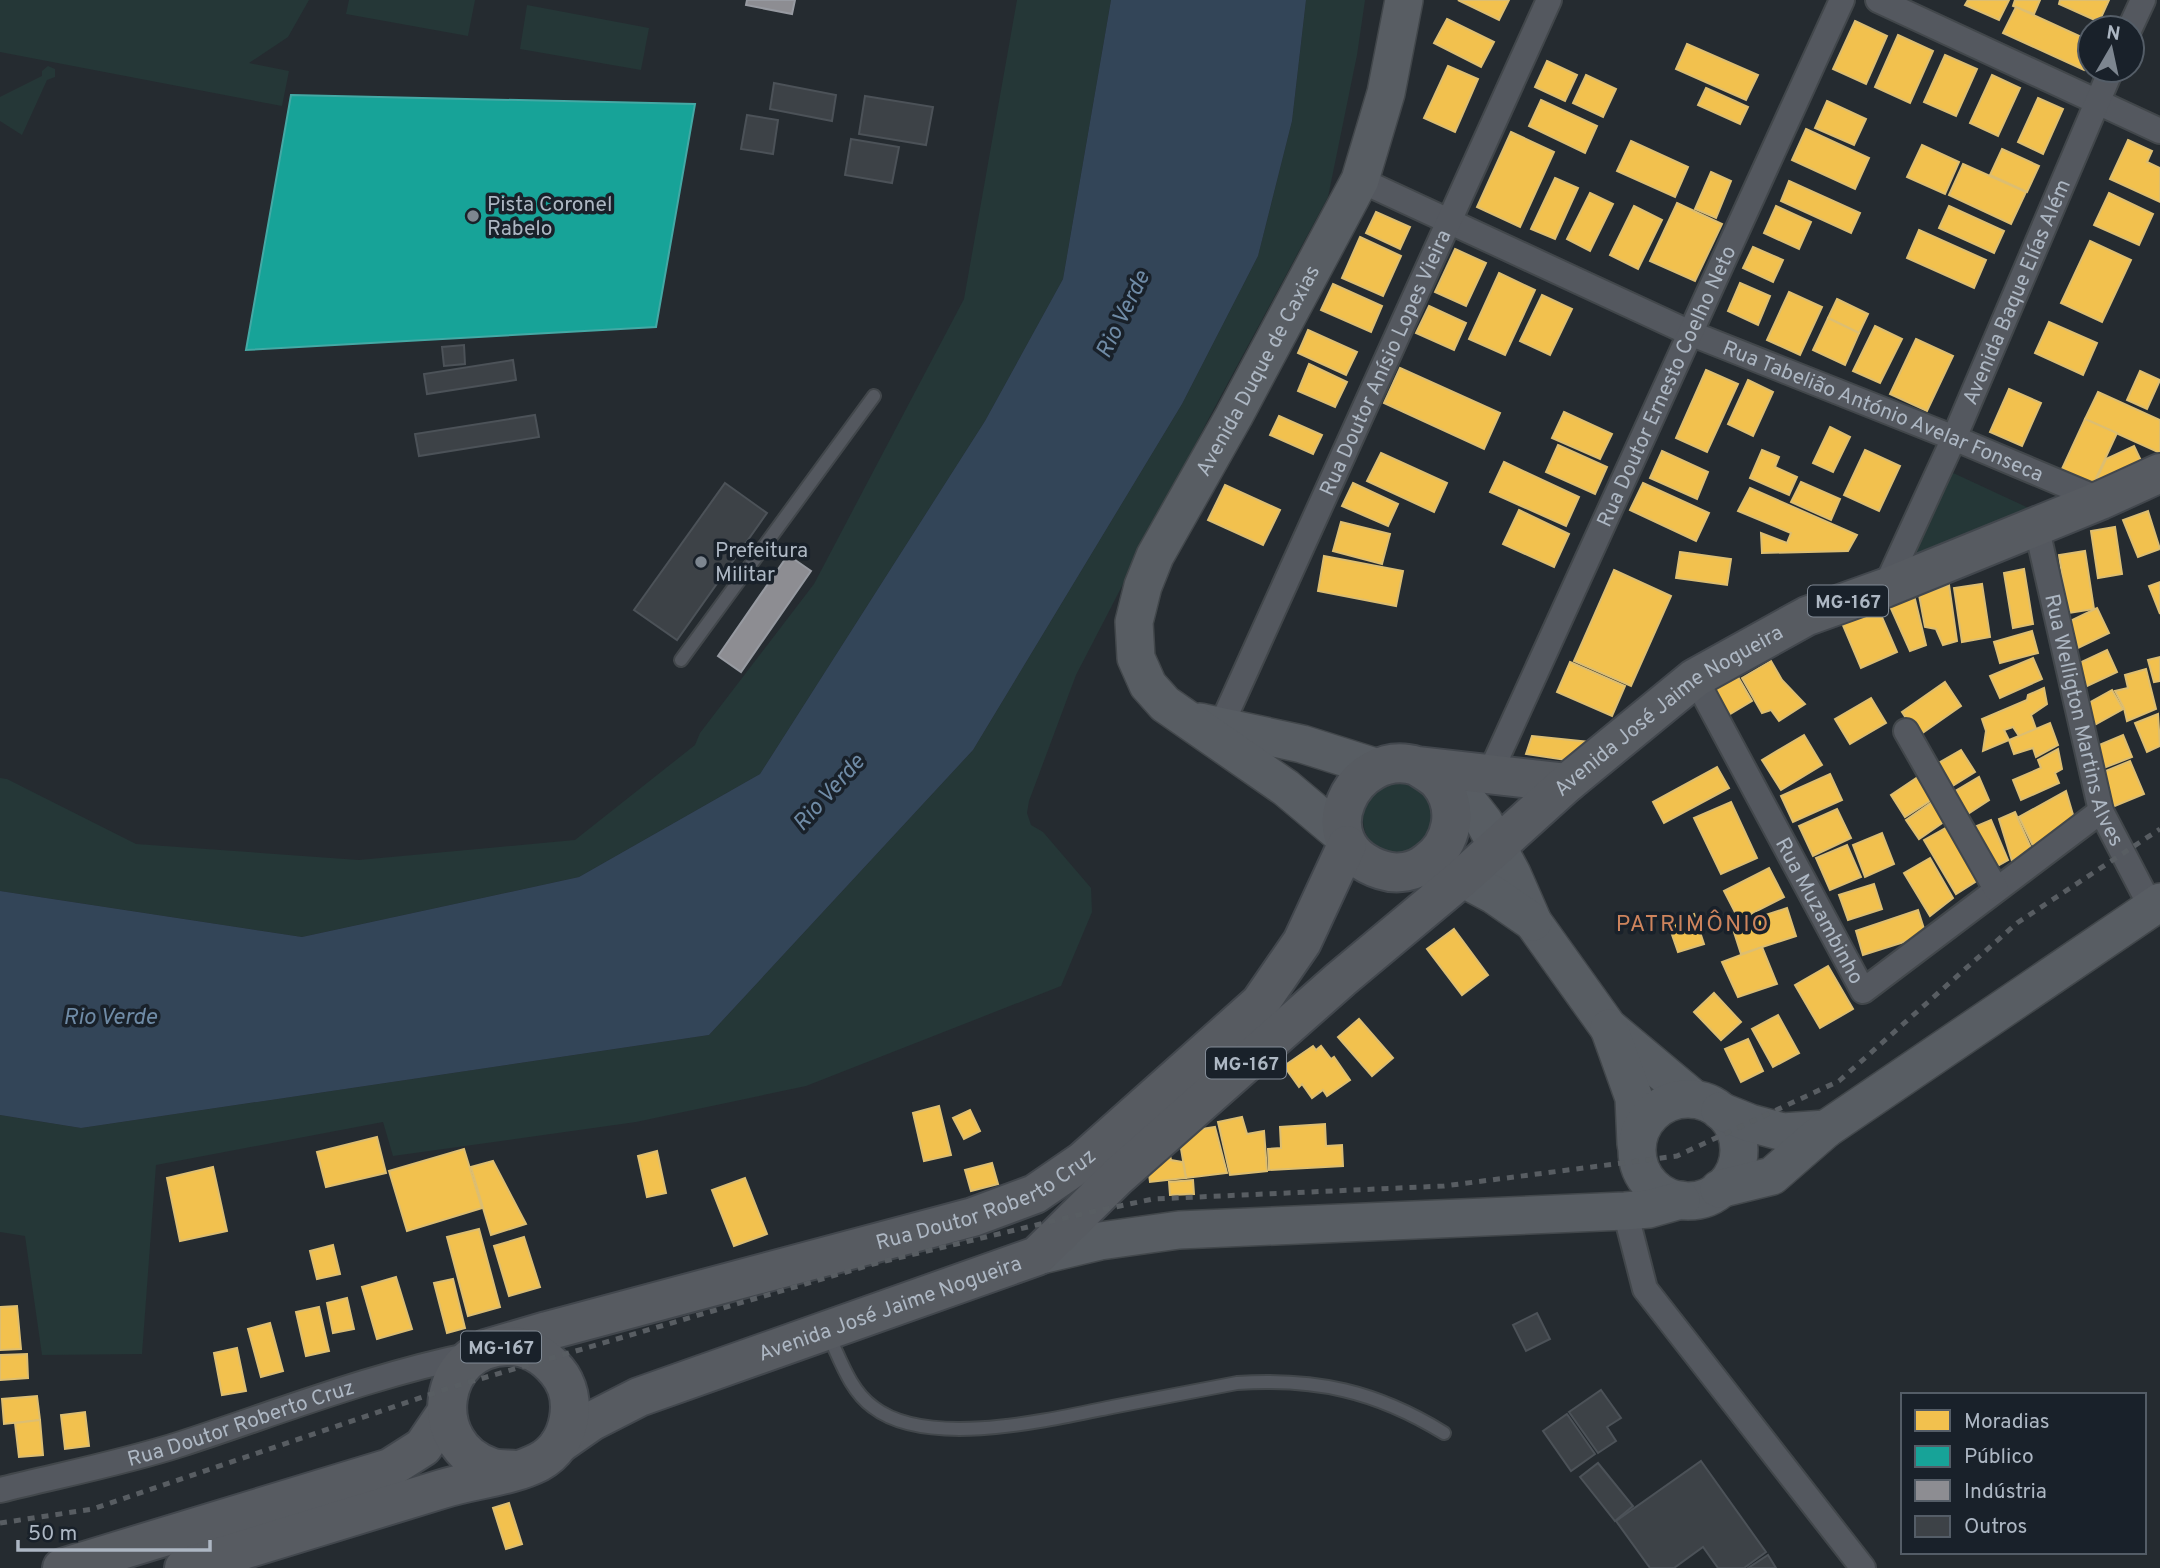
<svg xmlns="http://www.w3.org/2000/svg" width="2160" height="1568" font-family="Overpass,sans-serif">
	<rect width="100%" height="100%" fill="#252b30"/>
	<!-- green -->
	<g fill="#253737">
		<path d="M0,0H309L288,37L249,63L289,71L282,106L0,52Z"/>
		<path d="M349,0H475L468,36L346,14Z"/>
		<path d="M1017,0H1111L1063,279L985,421L760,774L579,877L302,937L0,891V778L7,779L136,844L359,860L575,840L695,745L700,733L814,584L964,299Z"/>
		<path d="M1306,0H1365L1357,55L1328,197L1210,416L1076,675L1029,801L1027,813L1031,825L1043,832L1091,888L1092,912L1061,986L806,1086L636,1122L393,1156L383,1122L156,1165L142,1354L42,1355L25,1236L0,1232V1115L81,1128L709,1035L973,750L1182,404L1258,256L1292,121Z"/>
		<path d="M527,5L649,28L641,70L520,49Z"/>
		<path d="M48,66L55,69V77L47,80L22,135L0,121V97L42,76V71Z"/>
		<path d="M1949,471L2048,517L1904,565Z"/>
		<path d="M1397,781L1420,786L1435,803L1433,837L1404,855C1397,854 1389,853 1382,851C1359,841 1357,804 1376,789C1382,785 1391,783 1397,781Z"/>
	</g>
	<!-- water -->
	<path fill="#334558" d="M1111,0H1306L1292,121L1258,256L1182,404L973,750L709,1035L81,1128L0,1115V891L302,937L579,877L760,774L985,421L1063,279Z"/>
	<!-- homes -->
	<g fill="#f2c14e" stroke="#ddbe71" stroke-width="2">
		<path d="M1458,0H1509L1499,20Z"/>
		<path d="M1968,0H2009L1999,20L1965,5Z"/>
		<path d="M2015,0H2040L2034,14L2013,6Z"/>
		<path d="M2060,0H2109L2099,22L2059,4Z"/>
		<path d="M2016,7L2090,41V56L2084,70L2003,33Z"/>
		<path d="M1447,19L1494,42L1481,67L1434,43Z"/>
		<path d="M1855,21L1887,36L1866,84L1833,69Z"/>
		<path d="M1898,35L1933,51L1910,103L1875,87Z"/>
		<path d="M1687,44L1758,75L1746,100L1676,69Z"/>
		<path d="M1945,55L1977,69L1956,116L1924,102Z"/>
		<path d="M1547,61L1577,75L1565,101L1535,87Z"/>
		<path d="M1448,66L1478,79L1455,132L1424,118Z"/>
		<path d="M1586,75L1616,89L1603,117L1573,103Z"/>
		<path d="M1992,75L2020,88L1998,136L1970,123Z"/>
		<path d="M1706,88L1748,107L1740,124L1698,105Z"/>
		<path d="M2038,98L2063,109L2043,154L2018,142Z"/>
		<path d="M1541,100L1597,126L1585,153L1529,126Z"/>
		<path d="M1827,101L1866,119L1854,145L1815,128Z"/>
		<path d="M1806,129L1869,158L1855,189L1792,160Z"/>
		<path d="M1511,132L1554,152L1520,227L1477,207Z"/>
		<path d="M2128,140L2152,151L2147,162L2160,168V202L2110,179Z"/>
		<path d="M1631,141L1688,167L1675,197L1617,171Z"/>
		<path d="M1922,145L1959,162L1945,194L1907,177Z"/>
		<path d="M2002,149L2039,166L2027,192L1990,175Z"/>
		<path d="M1963,164L2026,192L2011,224L1949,195Z"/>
		<path d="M1711,172L1731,181L1716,218L1695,209Z"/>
		<path d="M1555,178L1578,188L1555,239L1531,229Z"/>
		<path d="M1789,181L1860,213L1851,233L1781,201Z"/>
		<path d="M1590,193L1613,204L1590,251L1567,239Z"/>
		<path d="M2109,193L2153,214L2139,245L2094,225Z"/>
		<path d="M1677,203L1722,224L1695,281L1650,261Z"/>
		<path d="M1634,206L1662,220L1638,269L1610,255Z"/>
		<path d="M1776,206L1811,222L1799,249L1764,233Z"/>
		<path d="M1949,206L2004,231L1994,253L1939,228Z"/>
		<path d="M1376,212L1410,227L1400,249L1366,233Z"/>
		<path d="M1919,230L1986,260L1974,288L1907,258Z"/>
		<path d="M1360,237L1401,256L1383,296L1342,278Z"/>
		<path d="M2090,241L2131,260L2102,322L2061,303Z"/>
		<path d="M1753,247L1783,260L1773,282L1743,268Z"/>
		<path d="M1455,249L1486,263L1466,306L1435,292Z"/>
		<path d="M1499,273L1535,290L1505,355L1469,339Z"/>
		<path d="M1740,283L1770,296L1758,325L1728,311Z"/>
		<path d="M1333,284L1382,306L1371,332L1321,310Z"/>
		<path d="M1789,292L1822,307L1800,355L1767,340Z"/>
		<path d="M1542,295L1572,309L1550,355L1520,341Z"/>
		<path d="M1837,299L1868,314L1859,333L1828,318Z"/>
		<path d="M1429,306L1466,323L1454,350L1416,333Z"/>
		<path d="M1828,318L1859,333L1845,365L1813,350Z"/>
		<path d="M2049,322L2097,343L2083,375L2035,353Z"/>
		<path d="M1875,326L1902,339L1880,383L1853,371Z"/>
		<path d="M1308,330L1357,352L1346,375L1298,353Z"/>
		<path d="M1916,339L1953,356L1927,411L1890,394Z"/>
		<path d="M1309,364L1347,382L1335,407L1298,391Z"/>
		<path d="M1400,368L1500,413L1484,449L1384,403Z"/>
		<path d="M1706,370L1738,384L1707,452L1676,438Z"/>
		<path d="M2140,371L2160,380L2147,409L2127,400Z"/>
		<path d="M1748,380L1773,392L1753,436L1728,424Z"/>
		<path d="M2009,389L2041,403L2022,446L1990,432Z"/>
		<path d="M2098,392L2160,420V453L2085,419Z"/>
		<path d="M1564,412L1612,434L1600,459L1552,438Z"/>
		<path d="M1279,416L1322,435L1313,454L1270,435Z"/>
		<path d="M2085,419L2117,433L2093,485L2061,471Z"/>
		<path d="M1830,427L1850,437L1833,472L1813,463Z"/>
		<path d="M1558,445L1607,467L1595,494L1546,472Z"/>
		<path d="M2134,446L2144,467L2101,486L2097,478L2106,459Z"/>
		<path d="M1762,450L1779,457L1775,467L1797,477L1789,495L1750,478Z"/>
		<path d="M1865,450L1900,466L1879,511L1844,495Z"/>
		<path d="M1662,451L1708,472L1697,499L1650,478Z"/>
		<path d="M1381,453L1447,483L1434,512L1367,481Z"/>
		<path d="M1504,462L1579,497L1566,526L1490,492Z"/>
		<path d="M1801,482L1840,499L1831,520L1791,502Z"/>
		<path d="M1353,483L1398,504L1388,526L1342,506Z"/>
		<path d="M1643,483L1709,513L1696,541L1630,510Z"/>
		<path d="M1225,485L1280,510L1263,545L1208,520Z"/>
		<path d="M1750,488L1857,535L1848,551L1762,553L1761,533L1787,543L1791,533L1738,511Z"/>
		<path d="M1519,510L1569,534L1554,567L1503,544Z"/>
		<path d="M2148,511L2160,549L2138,557L2123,520Z"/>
		<path d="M1341,522L1390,534L1382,564L1333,551Z"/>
		<path d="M2115,527L2122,574L2098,578L2091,531Z"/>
		<path d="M2085,551L2094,609L2068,613L2059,555Z"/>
		<path d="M1680,552L1731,559L1727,585L1676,578Z"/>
		<path d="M1324,556L1403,571L1396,606L1318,591Z"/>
		<path d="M2024,569L2033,624L2013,628L2004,573Z"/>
		<path d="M1614,570L1671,596L1631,686L1574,661Z"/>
		<path d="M2160,582V614L2149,586Z"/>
		<path d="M1982,584L1990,637L1962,642L1954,588Z"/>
		<path d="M1949,585L1957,641L1943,645L1936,629L1925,627L1919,595Z"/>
		<path d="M1914,595L1926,645L1910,651L1889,604Z"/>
		<path d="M1878,608L1897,652L1861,668L1842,623Z"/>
		<path d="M2097,608L2109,633L2076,649L2064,624Z"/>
		<path d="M2032,631L2038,653L2000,663L1994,642Z"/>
		<path d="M2107,650L2117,672L2083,688L2073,666Z"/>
		<path d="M2160,657V681L2154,682L2148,660Z"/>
		<path d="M2033,658L2042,679L2000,698L1990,676Z"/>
		<path d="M1771,661L1782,680L1805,704L1779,721L1771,710L1762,713L1742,678Z"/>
		<path d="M1570,662L1625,686L1612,716L1557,692Z"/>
		<path d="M2146,669L2156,709L2127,721L2124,708L2115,691L2128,688L2125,675Z"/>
		<path d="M1734,670L1752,701L1722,719L1703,688Z"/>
		<path d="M1945,682L1961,706L1918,736L1902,712Z"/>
		<path d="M2044,688L2047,704L2031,715L2036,729L2019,736L2013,727L2004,730L2009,740L1983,751L1986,731L1982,719L2027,700L2028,695Z"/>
		<path d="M2112,690L2123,709L2091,727L2080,708Z"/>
		<path d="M1871,698L1886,723L1850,744L1835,719Z"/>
		<path d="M2158,714L2160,746L2147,752L2135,723Z"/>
		<path d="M2050,723L2058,745L2036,757L2033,748L2014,754L2009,740Z"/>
		<path d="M1804,735L1822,765L1781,790L1762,760Z"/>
		<path d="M2123,735L2132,757L2101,769L2092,748Z"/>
		<path d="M1532,736L1590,742L1566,760L1526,754Z"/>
		<path d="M2058,749L2062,769L2055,773L2059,783L2021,800L2013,780L2041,768L2038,760Z"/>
		<path d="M1961,750L1975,772L1949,788L1935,765Z"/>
		<path d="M2130,761L2144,794L2110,808L2096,775Z"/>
		<path d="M1717,767L1729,788L1664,823L1653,802Z"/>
		<path d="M1830,774L1842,800L1793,822L1781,796Z"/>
		<path d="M1921,775L1936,797L1905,817L1891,795Z"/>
		<path d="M1979,777L1989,800L1963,817L1950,794Z"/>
		<path d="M2066,791L2074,818L2033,846L2019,817Z"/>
		<path d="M1935,800L1948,819L1919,839L1906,820Z"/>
		<path d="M1731,802L1757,858L1721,874L1694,818Z"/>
		<path d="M1837,809L1851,838L1813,856L1799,826Z"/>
		<path d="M2015,812L2031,848L2012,861L1999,819Z"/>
		<path d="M1991,820L2008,860L1994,868L1972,828Z"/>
		<path d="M1949,826L1980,879L1956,894L1924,840Z"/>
		<path d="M1882,833L1894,864L1865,877L1853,845Z"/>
		<path d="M1847,845L1861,877L1830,890L1816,858Z"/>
		<path d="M1930,858L1953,898L1930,916L1904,873Z"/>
		<path d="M1769,868L1784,897L1739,920L1724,891Z"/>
		<path d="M1874,884L1882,909L1848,920L1839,895Z"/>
		<path d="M1787,908L1796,936L1741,954L1732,926Z"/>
		<path d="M1918,910L1926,935L1863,955L1856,931Z"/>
		<path d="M1694,914L1704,944L1678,952L1668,923Z"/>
		<path d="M1454,929L1488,975L1462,995L1427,949Z"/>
		<path d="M1762,947L1777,984L1738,997L1722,962Z"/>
		<path d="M1828,966L1853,1009L1820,1028L1795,985Z"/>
		<path d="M1714,993L1741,1022L1721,1040L1694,1012Z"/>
		<path d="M1778,1015L1799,1053L1773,1067L1752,1029Z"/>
		<path d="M1359,1019L1393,1058L1372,1076L1338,1037Z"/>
		<path d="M1748,1039L1763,1071L1741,1082L1725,1049Z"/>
		<path d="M1313,1046L1316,1050L1321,1046L1331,1059L1334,1057L1350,1080L1327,1096L1323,1090L1312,1098L1302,1084L1299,1087L1284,1066Z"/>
		<path d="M939,1106L951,1155L924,1161L913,1113Z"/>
		<path d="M970,1110L980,1131L964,1139L953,1118Z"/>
		<path d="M1242,1117L1247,1134L1264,1131L1267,1171L1230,1175L1218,1122Z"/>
		<path d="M1325,1124L1326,1146L1342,1145L1343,1166L1269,1170L1268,1149L1281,1148L1280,1127Z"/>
		<path d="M1215,1127L1227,1173L1186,1178L1180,1143L1196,1130Z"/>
		<path d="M377,1137L386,1173L326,1187L317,1152Z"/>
		<path d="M464,1149L482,1208L407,1231L389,1171Z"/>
		<path d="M657,1151L666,1193L647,1197L638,1156Z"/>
		<path d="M1169,1151L1171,1160L1183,1162L1186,1178L1150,1182L1148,1166Z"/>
		<path d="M493,1161L526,1224L491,1235L471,1167Z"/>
		<path d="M992,1163L998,1184L971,1191L965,1170Z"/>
		<path d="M213,1167L227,1231L180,1241L167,1178Z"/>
		<path d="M745,1178L767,1234L734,1246L712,1190Z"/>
		<path d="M1193,1180L1194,1194L1170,1195L1169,1182Z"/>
		<path d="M479,1229L500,1307L468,1316L447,1237Z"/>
		<path d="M524,1237L540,1287L509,1296L494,1246Z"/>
		<path d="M333,1245L340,1274L317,1279L310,1251Z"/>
		<path d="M396,1277L412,1329L377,1339L362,1287Z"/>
		<path d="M453,1279L465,1328L447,1333L434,1283Z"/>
		<path d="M347,1298L354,1329L333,1333L327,1303Z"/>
		<path d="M17,1306L21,1349L0,1350V1307Z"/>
		<path d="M319,1307L329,1351L306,1356L296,1312Z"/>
		<path d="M270,1323L283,1371L261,1377L248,1329Z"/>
		<path d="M237,1348L246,1391L222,1395L214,1353Z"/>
		<path d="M27,1354L28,1378L0,1380V1355Z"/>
		<path d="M37,1396L40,1420L4,1424L2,1399Z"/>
		<path d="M85,1412L89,1446L65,1449L61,1415Z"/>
		<path d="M40,1420L43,1455L19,1457L15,1423Z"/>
		<path d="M509,1503L522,1544L506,1549L493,1508Z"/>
	</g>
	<!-- public -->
	<path fill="#17a398" stroke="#44a9a5" stroke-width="2" d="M291,95L695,104L656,327L246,350Z"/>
	<!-- industry -->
	<g fill="#8d8d92" stroke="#979aa1" stroke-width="2">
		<path d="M747,0H795L792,14L746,5Z"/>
		<path d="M788,555L811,571L741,672L718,656Z"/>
	</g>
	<!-- building -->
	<g fill="#3d4247" stroke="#4c5258" stroke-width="2">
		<path d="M774,83L836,95L832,121L770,109Z"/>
		<path d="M865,96L933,107L926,145L859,134Z"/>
		<path d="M747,115L778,120L773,154L741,149Z"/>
		<path d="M851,139L899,147L892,183L845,175Z"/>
		<path d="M464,345L465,364L444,366L442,347Z"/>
		<path d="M513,360L516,380L427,394L424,374Z"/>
		<path d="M535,415L539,437L419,456L415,434Z"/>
		<path d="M725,483L767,513L677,640L634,610Z"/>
		<path d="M1537,1313L1550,1339L1526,1351L1513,1325Z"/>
		<path d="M1601,1390L1621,1418L1607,1427L1616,1441L1598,1453L1569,1412Z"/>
		<path d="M1567,1414L1595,1454L1571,1471L1543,1431Z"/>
		<path d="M1701,1461L1766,1552L1744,1568H1718L1703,1547L1674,1568H1650L1616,1521Z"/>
		<path d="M1598,1463L1633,1506L1615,1521L1580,1477Z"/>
		<path d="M1768,1555L1776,1568H1748Z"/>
	</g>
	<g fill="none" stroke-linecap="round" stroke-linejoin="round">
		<defs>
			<g id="lane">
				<path d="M681,660L874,396"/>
				<path d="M829,1336C841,1361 850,1390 873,1407C927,1449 1049,1420 1112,1407C1154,1399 1196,1391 1237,1383C1316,1378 1376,1391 1444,1433"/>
			</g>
			<g id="street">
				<path d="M1878,0L2160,131"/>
				<path d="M2130,28L2143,0"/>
				<path id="s1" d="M1360,180L1690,333L1954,438L2101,500"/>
				<path id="s2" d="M2036,525L2101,811L2151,907"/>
				<path id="s3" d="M1885,588L1954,438L2111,70"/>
				<path id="s4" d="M1695,678L1863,991L2101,811"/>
				<path d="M1906,731L1996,889"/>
				<path id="s5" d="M1215,739L1549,0"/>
				<path id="s6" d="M1490,773L1842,0"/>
				<path d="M1625,1211L1645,1289L1863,1568"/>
				<path id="s7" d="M0,1490C60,1475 122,1463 181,1444C279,1412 375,1374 476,1354"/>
			</g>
			<g id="secondary">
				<path d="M1200,722L1302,744L1378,768"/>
				<path d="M1439,781L1466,799L1484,822L1512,874L1533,922L1608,1027L1694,1099"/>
				<path id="s8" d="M1342,835L1286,788L1165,704L1148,685L1136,658L1134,622L1143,586L1155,556L1234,416L1360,180L1386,93L1404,0"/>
				<path d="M1435,873L1462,878L1494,895L1533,922"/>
				<path d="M1609,1028L1634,1098L1636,1144"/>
				<circle cx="1688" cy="1150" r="51"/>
				<path d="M1720,1111L1750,1123L1783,1132L1826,1129"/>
				<path d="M1719,1189L1772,1176L1826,1129L2160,902"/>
				<path d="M1037,1256L1100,1241L1179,1230L1625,1211L1649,1209L1681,1200"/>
			</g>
			<g id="primary">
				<path d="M1417,766C1424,771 1434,776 1439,782C1460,807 1453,844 1427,862C1415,872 1397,875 1382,870C1304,845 1353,746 1417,766L1567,783"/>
				<path id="s9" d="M486,1349L547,1331L973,1217L1035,1194L1083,1161L1260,1003L1302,942L1347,845"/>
				<path id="s10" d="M559,1444L592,1421L639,1397L1037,1256L1117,1177L1341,979L1462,878L1567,783L1695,678L1807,616L1885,588L2101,500L2160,473"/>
				<path d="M62,1568L390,1468L423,1447L446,1413"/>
				<path d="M184,1568C270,1542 356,1515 442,1489C473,1479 510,1477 539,1462C571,1445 580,1398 557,1371C545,1356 527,1345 507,1346C438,1347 424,1444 490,1467C497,1470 508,1469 516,1470"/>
			</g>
		</defs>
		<!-- lane casing -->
		<use href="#lane" stroke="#42474b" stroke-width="16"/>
		<!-- street casing -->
		<use href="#street" stroke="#42474b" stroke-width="28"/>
		<!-- secondary casing -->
		<use href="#secondary" stroke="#42474b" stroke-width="40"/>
		<!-- primary casing -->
		<use href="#primary" stroke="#42474d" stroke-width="42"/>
		<!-- lane -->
		<use href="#lane" stroke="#54585f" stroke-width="12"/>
		<!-- street -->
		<use href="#street" stroke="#54585f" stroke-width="24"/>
		<!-- secondary -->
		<use href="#secondary" stroke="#585d63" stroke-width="37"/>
		<!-- primary -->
		<use href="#primary" stroke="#575b61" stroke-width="38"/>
		<!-- rail -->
		<path stroke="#585d62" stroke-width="5" stroke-dasharray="7 7" stroke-linecap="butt" d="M0,1523L93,1509L449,1388L877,1263L1082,1214L1153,1199L1444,1186L1677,1156L1839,1081L2017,923L2160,829"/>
	</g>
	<!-- markers -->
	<g fill="#7d8690" stroke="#19212a" stroke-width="2.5">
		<circle cx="473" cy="216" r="7"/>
		<circle cx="701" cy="562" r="7"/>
	</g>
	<g text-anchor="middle" stroke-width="7" stroke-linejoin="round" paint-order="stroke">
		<!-- shield labels -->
		<g fill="#19212a" stroke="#818a95" stroke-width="2">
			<rect x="1808" y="585.5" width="80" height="31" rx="5"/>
			<rect x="1206" y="1047.5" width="80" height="31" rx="5"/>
			<rect x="461" y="1331.5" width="80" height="31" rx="5"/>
		</g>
		<g font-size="19" font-weight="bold" fill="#adb7c3">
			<text x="1848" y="608">MG-167</text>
			<text x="1246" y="1070">MG-167</text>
			<text x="501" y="1354">MG-167</text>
		</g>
		<!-- poi labels -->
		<g font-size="21" fill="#adb7c3" stroke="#19212a" text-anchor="start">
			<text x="487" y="211">Pista Coronel<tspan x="487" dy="24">Rabelo</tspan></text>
			<text x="715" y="557">Prefeitura<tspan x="715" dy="24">Militar</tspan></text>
		</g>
		<!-- street labels -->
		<g font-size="21" fill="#adb7c3" stroke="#19212a">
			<text dy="7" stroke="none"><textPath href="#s3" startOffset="324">Avenida Baque Elías Além</textPath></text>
			<text dy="7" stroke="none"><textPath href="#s5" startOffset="413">Rua Doutor Anísio Lopes Vieira</textPath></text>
			<text dy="7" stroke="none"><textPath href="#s8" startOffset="593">Avenida Duque de Caxias</textPath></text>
			<text dy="7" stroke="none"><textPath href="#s6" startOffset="425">Rua Doutor Ernesto Coelho Neto</textPath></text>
			<text dy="7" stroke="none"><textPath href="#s1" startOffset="572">Rua Tabelião António Avelar Fonseca</textPath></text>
			<text dy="7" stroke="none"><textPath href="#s10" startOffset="1351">Avenida José Jaime Nogueira</textPath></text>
			<text dy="7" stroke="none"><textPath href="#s2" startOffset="201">Rua Welligton Martins Alves</textPath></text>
			<text dy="7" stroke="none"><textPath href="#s4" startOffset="264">Rua Muzambinho</textPath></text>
			<text dy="7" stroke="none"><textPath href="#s9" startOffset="523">Rua Doutor Roberto Cruz</textPath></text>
			<text dy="7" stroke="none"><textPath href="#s10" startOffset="359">Avenida José Jaime Nogueira</textPath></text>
			<text dy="7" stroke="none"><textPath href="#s7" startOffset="250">Rua Doutor Roberto Cruz</textPath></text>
		</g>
		<!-- water labels -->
		<g font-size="23" font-style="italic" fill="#6f8ba6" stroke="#19212a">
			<text transform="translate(1122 314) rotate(-64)" y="8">Rio Verde</text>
			<text transform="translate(828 792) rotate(-48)" y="8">Rio Verde</text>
			<text x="110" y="1024">Rio Verde</text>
		</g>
		<!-- neighbourhood labels -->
		<g font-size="23" letter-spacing="2" fill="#ce845d" stroke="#19212a">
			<text x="1693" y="931">PATRIMÔNIO</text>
		</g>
	</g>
	<!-- legend -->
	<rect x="1901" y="1393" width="245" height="161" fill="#19212a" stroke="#545d67" stroke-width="2"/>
	<rect x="1915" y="1410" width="35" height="21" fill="#f2c14e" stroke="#545d67" stroke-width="2"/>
	<text x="1964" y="1428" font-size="21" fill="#adb7c3">Moradias</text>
	<rect x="1915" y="1446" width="35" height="21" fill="#17a398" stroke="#545d67" stroke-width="2"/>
	<text x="1964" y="1463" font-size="21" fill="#adb7c3">Público</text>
	<rect x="1915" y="1480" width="35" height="21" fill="#8d8d92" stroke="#545d67" stroke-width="2"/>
	<text x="1964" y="1498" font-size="21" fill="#adb7c3">Indústria</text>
	<rect x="1915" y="1516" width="35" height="21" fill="#3d4247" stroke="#545d67" stroke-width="2"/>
	<text x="1964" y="1533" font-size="21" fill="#adb7c3">Outros</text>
	<!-- north arrow -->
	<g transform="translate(2111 49) rotate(9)"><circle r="33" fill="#19212a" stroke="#545d67" stroke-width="2"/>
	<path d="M0-5L12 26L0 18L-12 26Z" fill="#7d8690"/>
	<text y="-10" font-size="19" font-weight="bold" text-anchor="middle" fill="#adb7c3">N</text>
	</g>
	<!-- scale -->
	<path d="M18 1540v10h192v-10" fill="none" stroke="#adb7c3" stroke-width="3.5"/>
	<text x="28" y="1540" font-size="21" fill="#adb7c3" stroke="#19212a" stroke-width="5" paint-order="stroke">50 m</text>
</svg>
